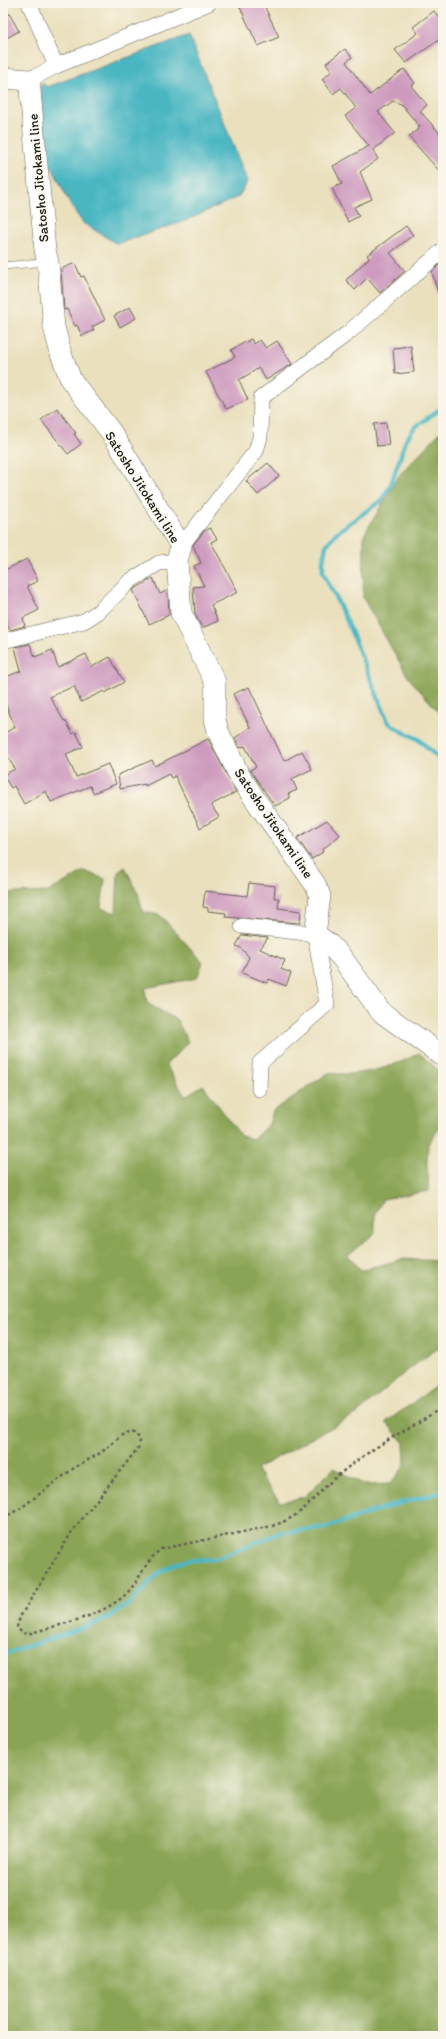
<svg xmlns="http://www.w3.org/2000/svg" width="446" height="2039" font-family="Itim,sans-serif">
	<rect width="100%" height="100%" fill="#fbf7ec"/>
	<filter id="ink" filterUnits="userSpaceOnUse"><feTurbulence type="fractalNoise" baseFrequency=".025" numOctaves="2"/><feDisplacementMap in="SourceGraphic" scale="8" xChannelSelector="R" yChannelSelector="G"/><feConvolveMatrix kernelMatrix="1 2 1 2 8 2 1 2 1" color-interpolation-filters="sRGB"/></filter>
	<filter id="wash" filterUnits="userSpaceOnUse"><feTurbulence type="fractalNoise" baseFrequency=".012" numOctaves="4" result="noise"/><feDisplacementMap in="SourceGraphic" scale="16" xChannelSelector="R" yChannelSelector="G"/><feGaussianBlur stdDeviation="0.9" result="paint"/><feColorMatrix in="noise" values="0 0 0 0 0 0 0 0 0 0 0 0 0 0 0 0 0 1.4 0 .05"/><feComposite in="paint" operator="in"/></filter>
	<g filter="url(#wash)">
		<rect width="100%" height="100%" fill="#eae0bd"/>
		<!-- forest -->
		<g fill="#8aa455" stroke="#536038">
			<path d="M443,429V717L408,677L363,598L364,535L399,475Z"/>
			<path d="M125,867L138,893L143,912L160,915L203,962L197,978L145,988L147,1003L177,1020L188,1042L166,1065L185,1096L203,1085L241,1136L253,1139L269,1124L273,1111L328,1073C359,1077 392,1068 419,1053L443,1074V1123L428,1144L427,1163L429,1191L383,1199L375,1214V1233L348,1255L361,1270L403,1259L443,1261V1344L403,1374L358,1413L256,1469L280,1502L304,1497L334,1468L365,1485L390,1484L405,1465L404,1443L386,1422L443,1381V2036H3V893L48,892L84,871L105,879L101,908L116,913L118,872Z"/>
		</g>
		<!-- water -->
		<path fill="#48b6c2" stroke="#32696f" d="M189,35L247,180L245,187L238,197L185,221L117,244L83,223L71,206L51,165L49,166L50,175L46,188L40,87L43,83L47,87Z"/>
		<g fill="none" stroke-linecap="round" stroke-linejoin="round">
			<!-- stream -->
			<g stroke="#48b6c2" stroke-width="4.5">
				<path d="M443,407L414,428L406,440L391,484L382,500L336,533L326,546L323,561V572L346,619L388,722L401,731L418,739L443,762"/>
				<path d="M3,1655L102,1621L129,1604L159,1573L174,1564L190,1560L216,1559L279,1533L328,1527L393,1505L443,1492"/>
			</g>
		</g>
		<g id="blocks">
			<!-- building -->
			<g fill="#ce9bbf">
				<path d="M3,3L19,31L3,40Z"/>
				<path d="M238,3H263L279,37L258,46Z"/>
				<path d="M434,11L443,23V37L406,63L395,50L418,33L413,27Z"/>
				<path d="M345,49L352,57L346,62L370,95L404,69L415,83L411,86L427,105L420,111L443,137V175L409,137L420,127L401,104L393,101L378,112L395,133L373,150L378,159L360,172L372,199L354,207L359,216L348,222L332,188L342,184L333,166L369,146L345,116L356,108L341,88L333,94L322,79L332,71L326,63Z"/>
				<path d="M406,226L413,235L390,253L405,271L380,293L367,278L355,290L346,280L369,258L367,255Z"/>
				<path d="M75,263L81,277L84,276L105,320L92,327L94,330L82,336L77,325L75,326L67,309L64,310L61,269Z"/>
				<path d="M440,264H443V300H440L432,272Z"/>
				<path d="M130,307L136,318L120,327L114,316Z"/>
				<path d="M251,339L254,344L260,340L266,348L277,341L292,364L266,380L259,368L239,380L248,400L226,409L206,372L235,357L231,350Z"/>
				<path d="M411,346L414,372L395,374L393,348Z"/>
				<path d="M57,408L76,433L74,434L81,444L68,454L41,420Z"/>
				<path d="M386,423L389,445L377,446L374,424Z"/>
				<path d="M268,463L279,476L258,495L246,481Z"/>
				<path d="M210,528L217,539L211,542L238,592L211,605L218,621L202,628L195,614L193,587L204,586L194,566L201,563L193,545L204,531Z"/>
				<path d="M27,559L38,581L27,586L39,610L23,618L25,626L10,630L3,615V571Z"/>
				<path d="M153,578L160,594L166,591L168,595L169,615L149,624L133,590Z"/>
				<path d="M30,644L35,657L52,650L58,667L86,654L92,667L110,657L124,682L105,693L104,691L81,702L74,686L50,697L64,721L65,720L73,734L76,732L83,747L66,754L76,777L108,764L116,784L93,793L90,786L51,802L46,791L24,804L14,786L11,788L3,775L15,769L3,749V734L15,727L3,698V678L21,671L15,647Z"/>
				<path d="M249,687L284,761L302,751L312,769L292,779L297,790L288,794L290,798L275,806L250,770L256,767L245,746L240,748L235,738L250,727L233,694Z"/>
				<path d="M208,739L236,792L211,805L219,817L200,828L175,776L171,778L169,774L145,786V784L120,789L118,775L152,760L155,766Z"/>
				<path d="M327,820L340,835L322,850L323,852L312,859L297,838Z"/>
				<path d="M249,883L275,886L274,898H279L278,908L301,911L300,923L225,917L226,913L208,911V908L203,907L205,891L247,896Z"/>
				<path d="M242,935L268,938L260,949L285,960L281,969L291,973L286,986L269,979L267,983L242,973L249,957L241,948L236,946Z"/>
			</g>
		</g>
	</g>
	<g filter="url(#ink)">
		<use href="#blocks" fill-opacity="0" stroke="#646154" stroke-width="1"/>
		<g fill="none" stroke-linecap="round" stroke-linejoin="round">
			<defs>
				<path id="lane" d="M3,266L47,262"/>
				<g id="street">
					<path d="M29,3L56,66"/>
					<path d="M29,80L56,66L209,3"/>
					<path d="M181,546L256,451L260,437L261,398L348,333L443,250"/>
					<path d="M3,641L84,621L98,612L130,581L159,563L177,561"/>
					<path d="M242,926L315,934L327,1004L260,1063L259,1089"/>
				</g>
				<path id="secondary" d="M3,78L29,80L45,250L48,262L54,327L61,354L71,380L111,432L181,546L177,561L181,613L215,682V719L218,731L239,775L254,798L315,884L320,896L315,934L329,944L342,958L381,1012L443,1056"/>
			</defs>
			<!-- lane casing -->
			<use href="#lane" stroke="#646154" stroke-width="8"/>
			<!-- street casing -->
			<use href="#street" stroke="#646154" stroke-width="16"/>
			<!-- secondary casing -->
			<use href="#secondary" stroke="#646154" stroke-width="22"/>
			<!-- path -->
			<path stroke="#646154" stroke-width="2.5" stroke-dasharray="3 3" stroke-linecap="butt" d="M3,1518L21,1508L74,1468L102,1452L122,1435L132,1432L137,1435L140,1441L138,1448L71,1533L20,1617L17,1627L22,1633L28,1634C60,1624 99,1618 125,1595C139,1582 145,1561 161,1549L272,1526C306,1515 310,1499 335,1478C368,1449 407,1430 443,1407"/>
			<!-- lane -->
			<use href="#lane" stroke="#fff" stroke-width="7"/>
			<!-- street -->
			<use href="#street" stroke="#fff" stroke-width="15"/>
			<!-- secondary -->
			<use href="#secondary" stroke="#fff" stroke-width="21"/>
		</g>
	</g>
	<g text-anchor="middle" stroke-width="3" stroke-linejoin="round" paint-order="stroke">
		<!-- street labels -->
		<g font-size="14" fill="#1c1c1c" stroke="#fbf7ec">
			<text transform="translate(38 178) rotate(-95)" y="5">Satosho Jitokami line</text>
			<text transform="translate(143 487) rotate(58)" y="5">Satosho Jitokami line</text>
			<text transform="translate(274 823) rotate(56)" y="5">Satosho Jitokami line</text>
		</g>
	</g>
	<!-- margin -->
	<rect width="446" height="2039" fill="none" stroke="#fbf7ec" stroke-width="16"/>
</svg>
